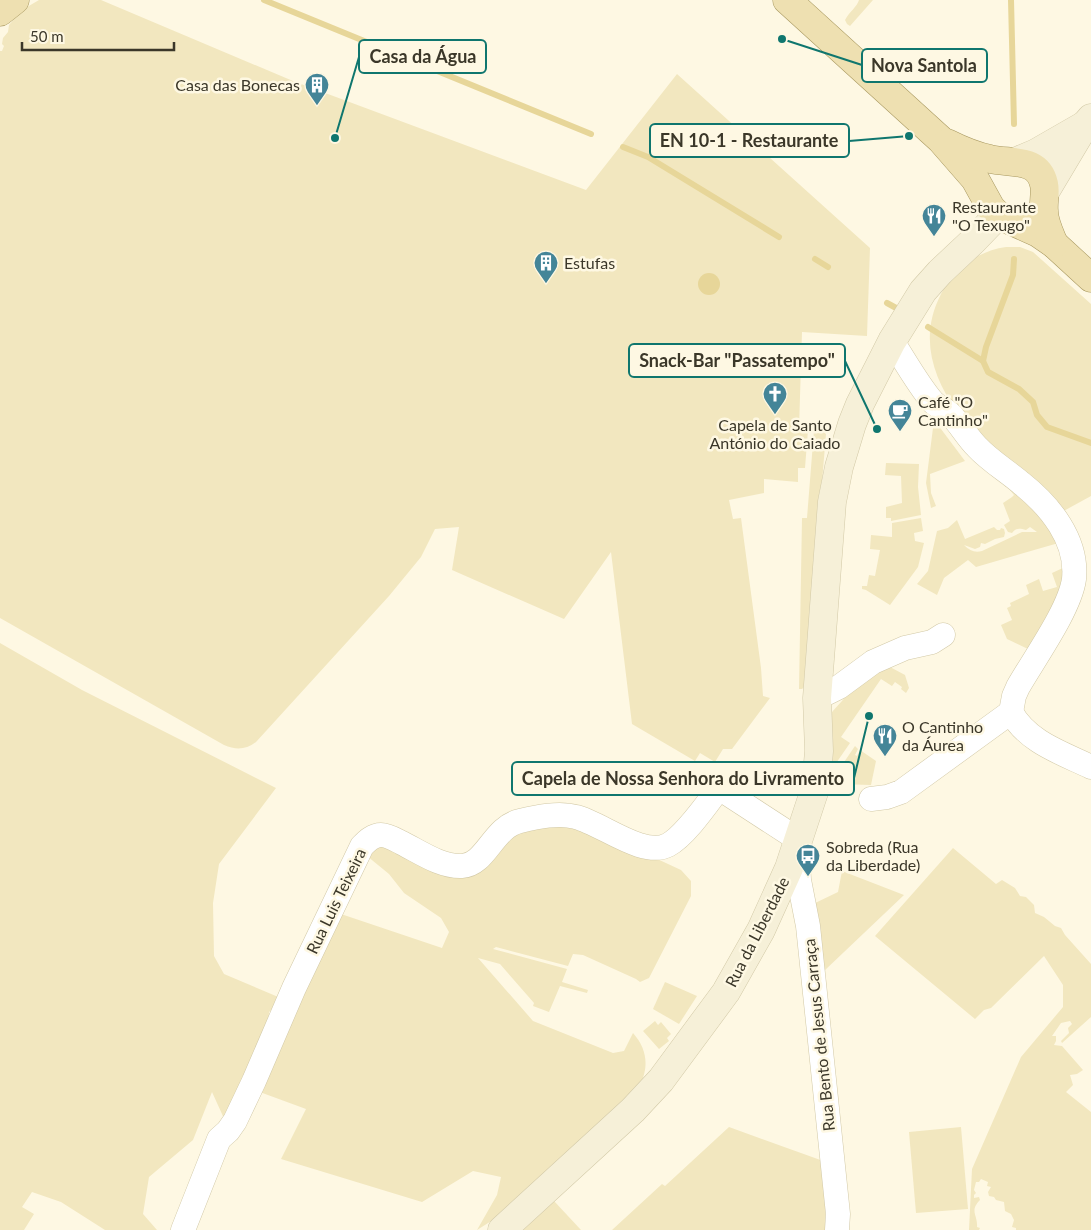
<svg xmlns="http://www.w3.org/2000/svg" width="1091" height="1230" font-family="Lato,sans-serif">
	<rect width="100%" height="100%" fill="#fef8e3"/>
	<!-- green -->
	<g fill="#f2e7bf">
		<path d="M39,0H101L293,81L586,190L677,74L870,248L867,336L802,332L799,429L808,430L805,468H798V482L764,479V493L729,500L733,519L741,518L761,668L763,696L770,698L732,749H723L715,762L700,753L695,761L632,724L611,552L564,619L452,570L459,527L435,529L421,557L389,596L256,742C245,750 236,750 224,745L0,618V51H2L4,46L2,44L3,38L8,32L9,25L22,10Z"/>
		<path d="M859,0H873L850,26L847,24L845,20C849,12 857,7 859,0Z"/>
		<path d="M1006,247H1020L1033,252L1091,304V496L1060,513C1002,461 895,383 941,294C954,268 978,251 1006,247Z"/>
		<path d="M938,425L965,461L930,474L931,493L936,506L931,508L926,483L933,428Z"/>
		<path d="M814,430L823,431L826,434L805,686L802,689H799L802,518H807Z"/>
		<path d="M886,463L919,464L918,487L921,515L891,521V518H886V507L902,503L901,476L885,475Z"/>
		<path d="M1006,484L1022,491L1062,542L976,567L968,560L944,578L937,595L917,584L928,571L937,531L948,528L957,520L965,539L994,527L997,530H1000L1001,528L1004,529L1005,533L1004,537L995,539L985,544L981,543L980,547L975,549L964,545C970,551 975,553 982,551L1022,532H1037L1030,527L1026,530C1019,528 1016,528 1012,533L1008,532L1004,525L1010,521L1003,503L1012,497L1014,495L1010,490L1011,487H1005Z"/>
		<path d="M921,518L923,531L914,533L915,541L924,543L918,567L890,605L866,590L862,589V586H867L869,575L875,576L880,550L870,549L871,535L892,537V523Z"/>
		<path d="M1065,567L1060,594L1030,650L1007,639L1001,625L1012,620L1007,608L1011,606L1010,603L1029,594L1026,585L1039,579L1043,591L1057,587L1052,573Z"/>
		<path d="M0,643L82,690L276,788L219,864L213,903L214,956L224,974L283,999L269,1012L268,1029L227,1125L212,1092L193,1140L149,1177L143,1214L157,1230H105L61,1202L32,1192L22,1207L34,1214L24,1230H0Z"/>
		<path d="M890,667L905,675L909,688L906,693L901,689L902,687L895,682L892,686L881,679L841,737L850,743L832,769H827L829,718L832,712L870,670Z"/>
		<path d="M855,746L858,749L855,755L857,756L860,750L876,761L871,785L837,784L838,771Z"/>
		<path d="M558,821L599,832L681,870L691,881V896L649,978L640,982L636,979L583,955L573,954L568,966L496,947L493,949L567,969L562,982L588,990L587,993L560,986L549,1012L533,1006L534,1003L500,964L478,958L533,1021L613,1053L624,1051L633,1033C649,1051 649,1071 637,1090L504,1213L477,1230L497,1195L501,1177L473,1171L422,1202L281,1159L306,1109L257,1091L338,913L442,948L449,932L441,918L404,893L389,874L367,856L380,839L455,875L515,831Z"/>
		<path d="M953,848L996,884L1002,880L1015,888L1020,896L1026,897L1034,905L1035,913L1044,917L1055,926L1061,928L1065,935L1091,964V1017L1062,1043L1061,1041L1069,1033L1068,1028L1072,1024L1070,1021L1061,1023L1052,1036H1056V1041L1054,1045L1062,1046L1083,1070L1077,1074L1070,1075L1073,1085L1066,1092L1091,1112V1230H1016V1228L1012,1227L1014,1220L1011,1214L1005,1211L1004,1202L996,1200L994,1197L989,1196L988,1192L991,1187L987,1186L988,1182L981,1179L979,1182H976L974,1190L976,1193L974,1195V1198L979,1197L980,1200C969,1211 978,1215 977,1227L980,1228L979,1230H969L972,1169L1021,1057L1063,1007V985L1044,956L991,1008L984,1010L975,1019L875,936Z"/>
		<path d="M842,871L904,895L824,971L811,905L838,892Z"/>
		<path d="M665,982L697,996L679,1024L653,1009Z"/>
		<path d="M655,1021L658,1025L661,1022L671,1034L667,1038L669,1041L659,1049L643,1031Z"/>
		<path d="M729,1127L826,1162L825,1230H612L662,1184L665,1186Z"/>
		<path d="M961,1127L968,1209L916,1213L909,1132Z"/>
		<path d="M554,1201L581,1230H521L552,1202Z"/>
	</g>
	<!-- water -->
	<circle fill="#e7d699" cx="709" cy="284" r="11"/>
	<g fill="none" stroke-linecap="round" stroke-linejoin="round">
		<!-- stream -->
		<g stroke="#e7d699" stroke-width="6">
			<path d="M264,0L591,134"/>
			<path d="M1011,0L1014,124"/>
			<path d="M623,147L648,157L779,237"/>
			<path d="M815,259L828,267"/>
			<path d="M1014,259L1013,275L986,347L983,361L988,372L1019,389L1033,402L1037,415L1047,427L1091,443"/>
			<path d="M887,303L898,309"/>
			<path d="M928,327L983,361"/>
		</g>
		<defs>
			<g id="street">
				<path d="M817,698L839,687L873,662L905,648L932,642L943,635"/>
				<path d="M1011,712C1027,742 1062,753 1091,767"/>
				<path d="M871,799L887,797L901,792L1011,712L1014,696L1018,687C1034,659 1070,609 1074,579C1078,540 1050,506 1021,483C1007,471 990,461 977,447C967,437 960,424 950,414C945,409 937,407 932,401C917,383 905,361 892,341"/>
				<path d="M183,1230L219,1139L228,1131L235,1121L254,1081L294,988L362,846C367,841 373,835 381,835C388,835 396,840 402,843C420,852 441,867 462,866C486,865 493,827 520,821C537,817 559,812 576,817C601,823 643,858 668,845C685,836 707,804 719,788L799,840L798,863L799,880L808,926L838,1214L837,1230"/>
			</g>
			<g id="secondary">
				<path d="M1017,161L1036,153L1083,126"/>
				<path d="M1045,192L1085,125L1091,118"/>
				<path d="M502,1230L633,1110L661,1080L726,992L761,930L789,868L816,786L819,751L817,698L832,502L839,467L852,424L860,404L892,341L923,291L940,272L973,241L998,215"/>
			</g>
			<g id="primary">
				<path d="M787,0L941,140L975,179L991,208L998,215L1038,233L1054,244L1091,278"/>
				<path d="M0,12L15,0"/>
				<path d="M947,143C961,150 975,156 990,159C1011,164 1038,157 1044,184C1046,193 1043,202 1044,211C1044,222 1050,234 1054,244"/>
			</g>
		</defs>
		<!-- street casing -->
		<use href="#street" stroke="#d2c9a7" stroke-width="25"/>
		<!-- secondary casing -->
		<use href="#secondary" stroke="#d2c9a7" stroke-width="29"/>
		<!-- primary casing -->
		<use href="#primary" stroke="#a89860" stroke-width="29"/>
		<!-- street -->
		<use href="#street" stroke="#fff" stroke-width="24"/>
		<!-- secondary -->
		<use href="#secondary" stroke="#f6f0d8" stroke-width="28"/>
		<!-- primary -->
		<use href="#primary" stroke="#eee0b1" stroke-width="28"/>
	</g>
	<!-- icons -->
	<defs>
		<symbol id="building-pin" viewBox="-11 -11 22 30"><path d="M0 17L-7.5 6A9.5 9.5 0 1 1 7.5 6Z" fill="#448598" stroke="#fef8e3"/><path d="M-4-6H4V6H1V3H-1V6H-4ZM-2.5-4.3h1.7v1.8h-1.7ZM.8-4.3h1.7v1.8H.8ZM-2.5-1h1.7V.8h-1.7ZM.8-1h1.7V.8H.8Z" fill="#fff"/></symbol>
		<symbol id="restaurant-pin" viewBox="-11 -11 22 30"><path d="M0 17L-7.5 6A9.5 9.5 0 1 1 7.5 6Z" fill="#448598" stroke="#fef8e3"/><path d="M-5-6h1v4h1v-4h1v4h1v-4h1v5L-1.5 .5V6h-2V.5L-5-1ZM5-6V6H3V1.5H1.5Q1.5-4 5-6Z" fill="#fff"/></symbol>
		<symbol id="church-pin" viewBox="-11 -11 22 30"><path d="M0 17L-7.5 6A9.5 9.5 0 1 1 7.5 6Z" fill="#448598" stroke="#fef8e3"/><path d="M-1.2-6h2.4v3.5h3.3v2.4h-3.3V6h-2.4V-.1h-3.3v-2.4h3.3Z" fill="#fff"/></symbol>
		<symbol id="cafe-pin" viewBox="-11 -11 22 30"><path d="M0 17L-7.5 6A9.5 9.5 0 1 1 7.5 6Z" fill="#448598" stroke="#fef8e3"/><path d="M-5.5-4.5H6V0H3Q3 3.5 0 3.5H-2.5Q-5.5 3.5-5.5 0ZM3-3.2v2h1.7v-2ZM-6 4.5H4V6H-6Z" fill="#fff"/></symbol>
		<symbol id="bus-pin" viewBox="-11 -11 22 30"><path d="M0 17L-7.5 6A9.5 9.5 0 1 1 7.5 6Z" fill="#448598" stroke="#fef8e3"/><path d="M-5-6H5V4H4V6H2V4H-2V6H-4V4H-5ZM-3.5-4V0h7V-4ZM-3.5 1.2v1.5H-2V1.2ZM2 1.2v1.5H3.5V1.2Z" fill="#fff"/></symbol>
	</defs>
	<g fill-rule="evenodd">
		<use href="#building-pin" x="303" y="71" width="28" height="38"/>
		<use href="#restaurant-pin" x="920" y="202" width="28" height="38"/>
		<use href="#building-pin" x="532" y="249" width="28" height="38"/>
		<use href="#church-pin" x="761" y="380" width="28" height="38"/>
		<use href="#cafe-pin" x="886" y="397" width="28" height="38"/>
		<use href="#restaurant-pin" x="871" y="722" width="28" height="38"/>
		<use href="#bus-pin" x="794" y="842" width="28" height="38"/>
	</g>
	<g text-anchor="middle" stroke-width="5" stroke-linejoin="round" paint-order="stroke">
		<!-- poi labels -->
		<g font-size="16" fill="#3b3729" stroke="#fef8e3" text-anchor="start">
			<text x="300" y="91" text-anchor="end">Casa das Bonecas</text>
			<text x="952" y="213">Restaurante<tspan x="952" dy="18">"O Texugo"</tspan></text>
			<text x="564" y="269">Estufas</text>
			<text x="918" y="408">Café "O<tspan x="918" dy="18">Cantinho"</tspan></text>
			<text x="775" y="431" text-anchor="middle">Capela de Santo<tspan x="775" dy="18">António do Caiado</tspan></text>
			<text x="902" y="733">O Cantinho<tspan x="902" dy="18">da Áurea</tspan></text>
			<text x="826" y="853">Sobreda (Rua<tspan x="826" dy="18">da Liberdade)</tspan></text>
		</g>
		<!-- street labels -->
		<g font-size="16" fill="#3b3729" stroke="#fef8e3">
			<text transform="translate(336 901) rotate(-64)" y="6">Rua Luis Teixeira</text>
			<text transform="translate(757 932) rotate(-63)" y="6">Rua da Liberdade</text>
			<text transform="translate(819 1035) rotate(-96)" y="6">Rua Bento de Jesus Carraça</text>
		</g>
	</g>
	<!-- callouts -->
	<path fill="none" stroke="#0f766e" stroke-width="2" d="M335 138L359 57M782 39L862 65M909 136L849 141M877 429L845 361M869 716L854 778"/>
	<g fill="#0f766e" stroke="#fef8e3" stroke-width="2">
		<circle cx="335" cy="138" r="5"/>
		<circle cx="782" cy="39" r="5"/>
		<circle cx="909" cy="136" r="5"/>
		<circle cx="877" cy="429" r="5"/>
		<circle cx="869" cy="716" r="5"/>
	</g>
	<g fill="#fef8e3" stroke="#0f766e" stroke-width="2">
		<rect x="359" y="40" width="127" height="33" rx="5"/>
		<rect x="862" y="49" width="125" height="33" rx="5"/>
		<rect x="650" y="124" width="199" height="33" rx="5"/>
		<rect x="629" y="344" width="216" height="33" rx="5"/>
		<rect x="512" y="762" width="342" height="33" rx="5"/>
	</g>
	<g font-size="18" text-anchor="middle" font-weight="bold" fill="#3b3729">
		<text x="423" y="63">Casa da Água</text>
		<text x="924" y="72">Nova Santola</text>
		<text x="749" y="147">EN 10-1 - Restaurante</text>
		<text x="737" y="367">Snack-Bar "Passatempo"</text>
		<text x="683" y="785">Capela de Nossa Senhora do Livramento</text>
	</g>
	<!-- scale -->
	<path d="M22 42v8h152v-8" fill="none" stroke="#3b3729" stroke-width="2.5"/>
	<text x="30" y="42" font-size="15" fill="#3b3729" stroke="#fef8e3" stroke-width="4" paint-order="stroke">50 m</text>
</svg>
